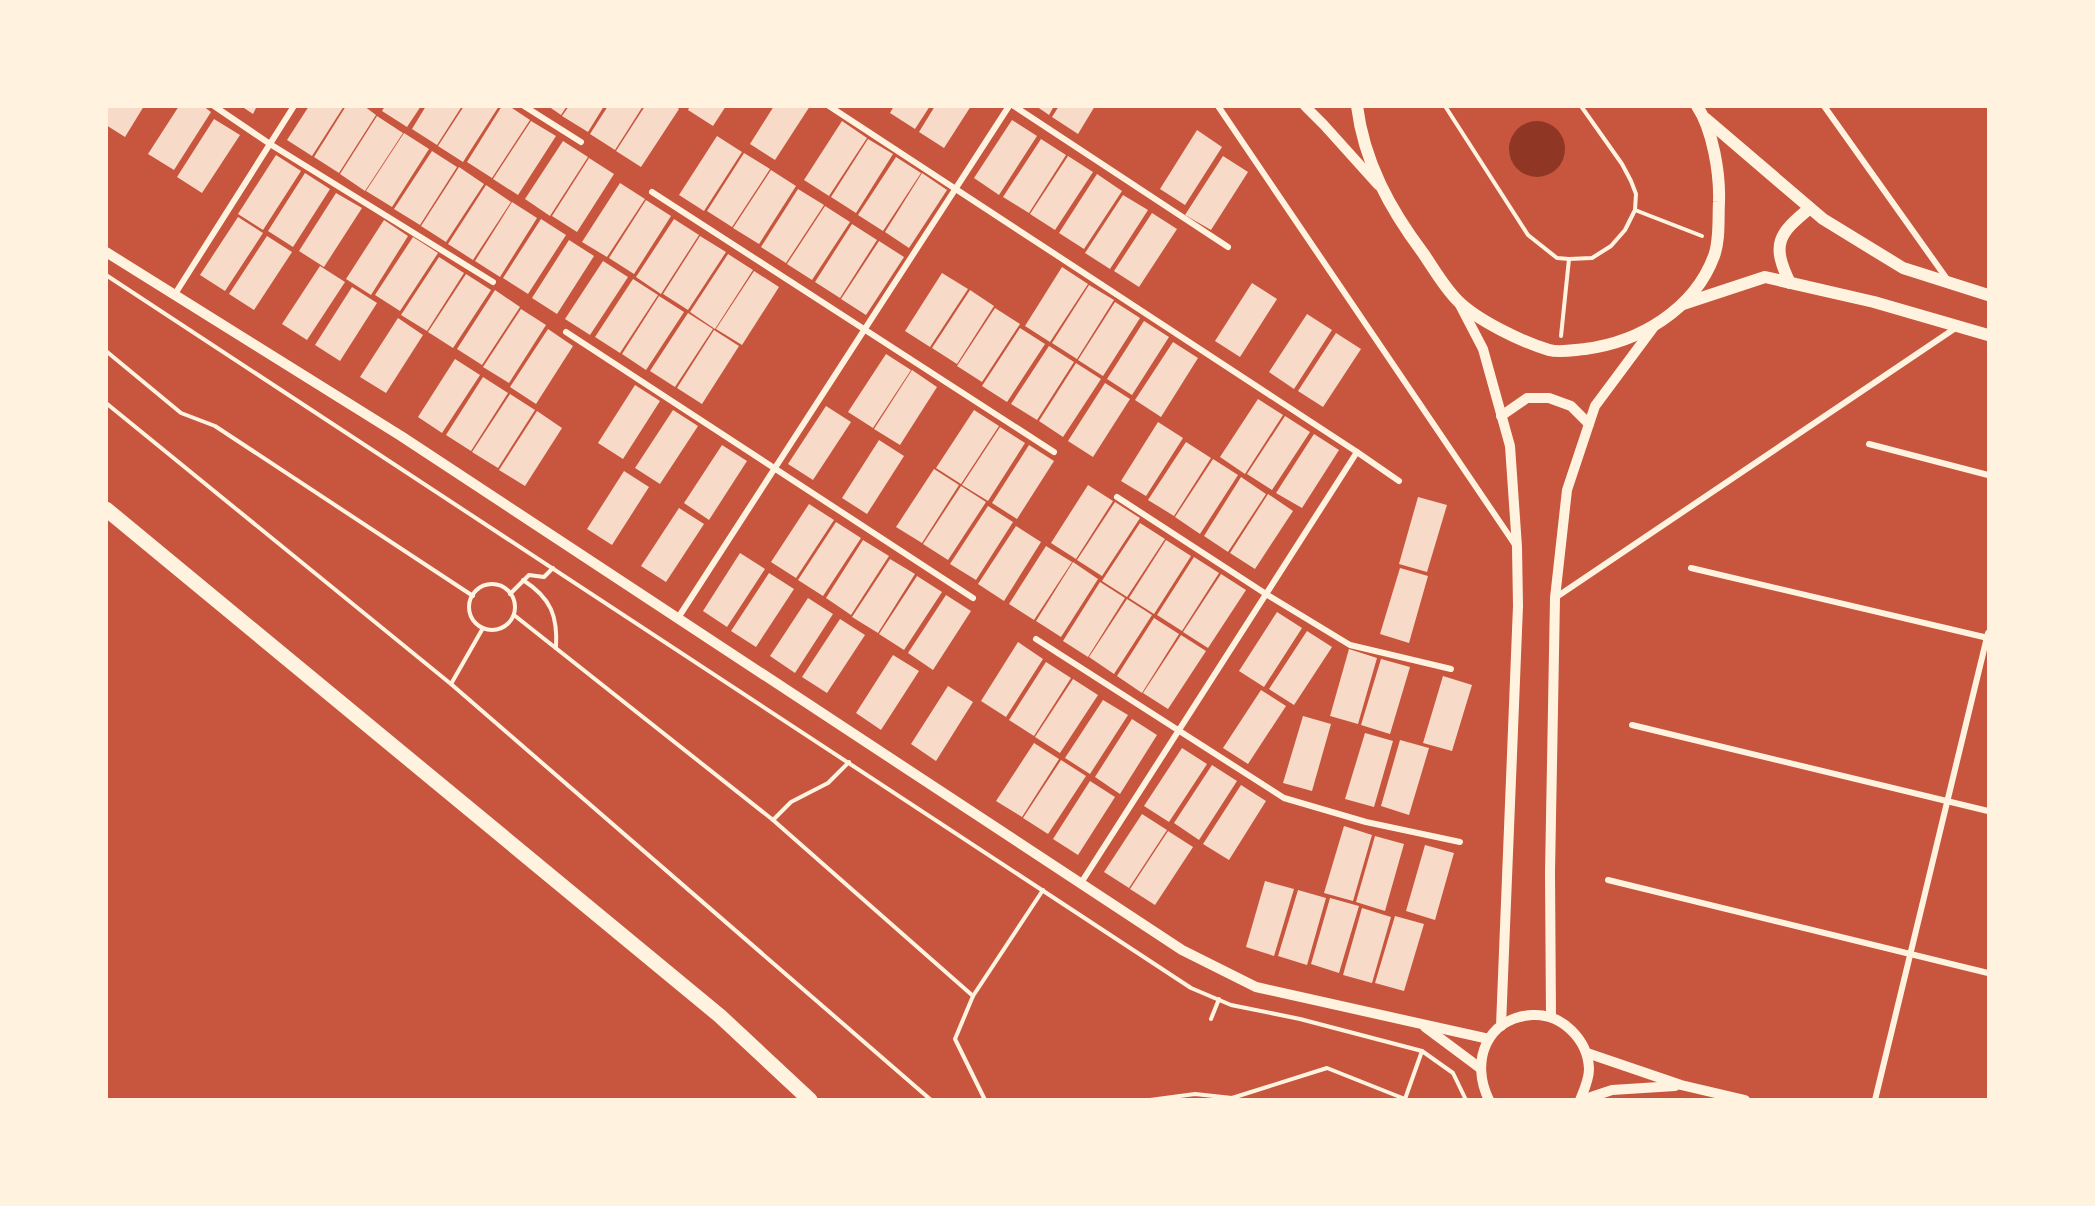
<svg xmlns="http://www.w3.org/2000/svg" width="2095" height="1206" font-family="'Zilla Slab',serif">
	<rect width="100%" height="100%" fill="#c8553d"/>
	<!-- water -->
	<circle fill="#8f3625" cx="1537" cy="149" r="28"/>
	<!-- building -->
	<g fill="#f7dbc8">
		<path d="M109,106H144L125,137L106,125V110Z"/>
		<path d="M179,106H203L211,112L174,170L148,154Z"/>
		<path d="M241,106H257L253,114Z"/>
		<path d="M309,106H344L312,156L287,140Z"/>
		<path d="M346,106H364L376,115L339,173L314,157Z"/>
		<path d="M385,106H421L407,127L382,111Z"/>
		<path d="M426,106H462L437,145L412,129Z"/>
		<path d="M464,106H499L463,162L438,146Z"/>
		<path d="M502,106H509L530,120L492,178L467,162Z"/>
		<path d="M548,106H567L561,115Z"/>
		<path d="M569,106H604L588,132L562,116Z"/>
		<path d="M608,106H643L615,150L590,134Z"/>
		<path d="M645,106H675L679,109L641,167L616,151Z"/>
		<path d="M690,106H726L713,126L688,110Z"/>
		<path d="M774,106H810L775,160L750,144Z"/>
		<path d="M894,106H930L915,129L890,113Z"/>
		<path d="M935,106H971L944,148L919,132Z"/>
		<path d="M1036,106H1054L1049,115Z"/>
		<path d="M1059,106H1095L1078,134L1052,117Z"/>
		<path d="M377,116L403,133L365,191L340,174Z"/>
		<path d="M214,119L240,135L202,193L177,177Z"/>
		<path d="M1012,120L1037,136L999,195L974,178Z"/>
		<path d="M531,121L556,136L518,195L493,179Z"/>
		<path d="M842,121L867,138L829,196L804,180Z"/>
		<path d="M1197,130L1222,147L1185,205L1160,189Z"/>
		<path d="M404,133L429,149L392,207L366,191Z"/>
		<path d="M717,136L742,152L704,211L679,195Z"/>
		<path d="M868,139L893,154L856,213L831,197Z"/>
		<path d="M1041,139L1066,155L1029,213L1003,197Z"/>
		<path d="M563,141L588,157L550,216L525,199Z"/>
		<path d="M432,151L457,167L420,225L394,209Z"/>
		<path d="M744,153L770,169L732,227L707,211Z"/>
		<path d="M276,155L301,171L263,230L238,214Z"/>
		<path d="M1068,156L1093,172L1055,230L1030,214Z"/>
		<path d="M1223,156L1248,172L1211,230L1185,215Z"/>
		<path d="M896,157L921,173L883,231L858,215Z"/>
		<path d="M589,158L614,174L577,232L552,216Z"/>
		<path d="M459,167L484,184L446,242L421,226Z"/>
		<path d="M771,170L796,186L759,244L733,228Z"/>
		<path d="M305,173L330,189L293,247L268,231Z"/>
		<path d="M922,173L947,190L909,248L885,232Z"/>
		<path d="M1097,174L1122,191L1084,249L1059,233Z"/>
		<path d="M620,183L645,199L607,257L582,242Z"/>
		<path d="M486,185L511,202L473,260L448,244Z"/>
		<path d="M798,189L824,205L786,263L761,247Z"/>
		<path d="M336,193L362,208L324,267L299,251Z"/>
		<path d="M1123,195L1148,210L1110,269L1085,253Z"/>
		<path d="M646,200L671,216L634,274L609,258Z"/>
		<path d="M512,202L537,218L500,277L475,261Z"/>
		<path d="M825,206L850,222L812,280L787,264Z"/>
		<path d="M1152,213L1177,229L1139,287L1114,271Z"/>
		<path d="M238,217L263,233L225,291L200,275Z"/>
		<path d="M541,219L566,235L528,294L503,278Z"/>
		<path d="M674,219L699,235L661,294L636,277Z"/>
		<path d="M384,220L408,236L371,295L346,279Z"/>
		<path d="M852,224L877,240L840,298L815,282Z"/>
		<path d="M267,236L292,252L254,310L229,294Z"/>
		<path d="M700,236L726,252L688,310L663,294Z"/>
		<path d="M413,237L438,253L400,311L375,295Z"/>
		<path d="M569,240L594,256L557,314L532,298Z"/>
		<path d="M879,241L904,257L866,315L841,299Z"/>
		<path d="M728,254L753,270L715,329L690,312Z"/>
		<path d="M439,257L464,273L427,331L401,315Z"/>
		<path d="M603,261L628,277L590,335L565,319Z"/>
		<path d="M320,266L345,282L307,340L282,324Z"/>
		<path d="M1062,267L1088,284L1050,342L1025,326Z"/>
		<path d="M754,271L779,287L742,345L716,329Z"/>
		<path d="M942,273L968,289L930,347L905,331Z"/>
		<path d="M466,274L491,290L453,348L428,332Z"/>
		<path d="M633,279L658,295L620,353L595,337Z"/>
		<path d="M1252,283L1277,299L1240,357L1215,341Z"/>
		<path d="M1089,285L1114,300L1077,359L1052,343Z"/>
		<path d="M352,287L377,303L340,361L315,345Z"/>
		<path d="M495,290L520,307L482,365L457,349Z"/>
		<path d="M970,290L994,306L957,364L932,348Z"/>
		<path d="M659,296L684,312L646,370L622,354Z"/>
		<path d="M1115,302L1140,318L1103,376L1078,360Z"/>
		<path d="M995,308L1020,324L982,382L957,366Z"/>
		<path d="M521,309L546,325L509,383L483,367Z"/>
		<path d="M688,313L713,329L675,387L650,371Z"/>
		<path d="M1307,314L1332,330L1294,389L1269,372Z"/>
		<path d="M398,318L423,335L386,393L360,377Z"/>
		<path d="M1144,321L1169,337L1132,395L1107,379Z"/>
		<path d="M1020,328L1045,344L1007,402L982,386Z"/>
		<path d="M548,329L573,346L536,404L510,387Z"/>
		<path d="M714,330L739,346L702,404L677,388Z"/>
		<path d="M1336,333L1361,349L1323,407L1298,391Z"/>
		<path d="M1173,342L1198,358L1161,417L1135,400Z"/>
		<path d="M1049,346L1074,362L1037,420L1011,404Z"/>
		<path d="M886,354L911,370L873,428L848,412Z"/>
		<path d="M455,359L480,375L442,433L418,417Z"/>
		<path d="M1076,363L1101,379L1063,437L1039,421Z"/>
		<path d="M912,370L937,387L900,445L874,429Z"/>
		<path d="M483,377L508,393L471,451L446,435Z"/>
		<path d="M1105,383L1130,399L1093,457L1068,441Z"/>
		<path d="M635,385L660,401L623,459L598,443Z"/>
		<path d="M510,394L535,410L498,468L472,452Z"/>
		<path d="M1258,399L1283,415L1245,474L1220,457Z"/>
		<path d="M826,406L851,422L813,480L788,464Z"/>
		<path d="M673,410L698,426L660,484L635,468Z"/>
		<path d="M974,410L999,426L961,484L936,468Z"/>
		<path d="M537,411L562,428L525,486L499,470Z"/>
		<path d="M1285,416L1310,432L1272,490L1247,474Z"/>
		<path d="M1158,422L1183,438L1146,496L1121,481Z"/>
		<path d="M1000,427L1025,443L988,501L962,485Z"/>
		<path d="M1314,434L1339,450L1302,508L1276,493Z"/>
		<path d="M879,440L904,456L867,514L842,498Z"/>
		<path d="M1186,442L1211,458L1174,516L1148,500Z"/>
		<path d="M722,445L747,461L709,520L684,503Z"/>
		<path d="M1029,445L1054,461L1017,519L992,503Z"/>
		<path d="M1213,459L1238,475L1200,534L1175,517Z"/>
		<path d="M934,469L959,485L922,543L896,527Z"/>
		<path d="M624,471L649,487L612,545L587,529Z"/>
		<path d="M1241,477L1266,494L1228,552L1204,536Z"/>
		<path d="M1088,485L1113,501L1076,559L1051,543Z"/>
		<path d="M961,486L986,502L948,560L923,544Z"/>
		<path d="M1268,494L1293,511L1255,569L1230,553Z"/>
		<path d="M1418,497L1447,505L1427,572L1399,564Z"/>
		<path d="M1115,502L1140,518L1102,576L1077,560Z"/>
		<path d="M809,504L834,520L796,578L771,562Z"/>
		<path d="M988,506L1013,522L976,580L950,564Z"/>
		<path d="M679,508L704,524L666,582L641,566Z"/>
		<path d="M836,522L861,538L823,596L798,580Z"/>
		<path d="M1140,523L1165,539L1127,597L1102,581Z"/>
		<path d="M1016,526L1041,542L1004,601L978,584Z"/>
		<path d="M863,540L889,556L851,615L826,598Z"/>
		<path d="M1166,540L1191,556L1154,614L1129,598Z"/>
		<path d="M1046,546L1072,562L1034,620L1009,604Z"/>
		<path d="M740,553L765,569L727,627L703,611Z"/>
		<path d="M1194,557L1219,573L1182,631L1157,615Z"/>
		<path d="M890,559L915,574L878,633L852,617Z"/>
		<path d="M1073,562L1098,579L1061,637L1036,621Z"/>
		<path d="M1400,568L1428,576L1409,643L1380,634Z"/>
		<path d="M769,573L794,589L756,647L731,631Z"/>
		<path d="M1221,574L1246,590L1208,648L1183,632Z"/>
		<path d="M917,576L942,592L904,650L879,634Z"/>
		<path d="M1100,582L1125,598L1088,657L1063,641Z"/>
		<path d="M946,595L971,611L933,670L908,653Z"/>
		<path d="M808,598L833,614L795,673L770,656Z"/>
		<path d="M1127,599L1152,615L1114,674L1089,657Z"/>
		<path d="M1277,612L1302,628L1264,687L1239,671Z"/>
		<path d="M1154,618L1179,634L1142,693L1117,676Z"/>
		<path d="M840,619L865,635L827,693L802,677Z"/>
		<path d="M1307,631L1332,647L1294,705L1269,689Z"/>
		<path d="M1181,635L1206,651L1168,709L1143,693Z"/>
		<path d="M1018,642L1043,659L1006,717L981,701Z"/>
		<path d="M1349,649L1377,658L1358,724L1330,716Z"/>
		<path d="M893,655L919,671L881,730L856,713Z"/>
		<path d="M1381,659L1410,667L1390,734L1361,725Z"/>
		<path d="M1046,662L1071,678L1034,736L1009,720Z"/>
		<path d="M1443,676L1472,685L1452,751L1423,743Z"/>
		<path d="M1073,679L1098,695L1060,753L1035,737Z"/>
		<path d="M948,686L973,702L936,761L911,744Z"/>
		<path d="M1261,690L1286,706L1248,764L1223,748Z"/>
		<path d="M1103,700L1128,715L1090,774L1065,758Z"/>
		<path d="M1303,716L1331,724L1312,791L1283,783Z"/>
		<path d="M1132,719L1157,735L1120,794L1095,777Z"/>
		<path d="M1365,733L1393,741L1374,807L1345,799Z"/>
		<path d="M1400,740L1429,748L1409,815L1381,806Z"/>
		<path d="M1034,743L1059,759L1022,817L996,801Z"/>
		<path d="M1182,748L1207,764L1169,822L1144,806Z"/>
		<path d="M1061,760L1086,776L1048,834L1023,818Z"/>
		<path d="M1212,765L1237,781L1199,840L1174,823Z"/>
		<path d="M1090,781L1115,797L1078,855L1053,839Z"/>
		<path d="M1241,785L1266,801L1229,860L1203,844Z"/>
		<path d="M1142,814L1167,830L1129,888L1104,872Z"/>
		<path d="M1344,826L1372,835L1353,901L1324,893Z"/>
		<path d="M1168,831L1193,847L1155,905L1130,889Z"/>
		<path d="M1375,836L1404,844L1385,911L1356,902Z"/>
		<path d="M1425,845L1454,853L1435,920L1406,911Z"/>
		<path d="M1265,881L1294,889L1274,956L1246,947Z"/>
		<path d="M1298,890L1326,898L1307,965L1278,956Z"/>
		<path d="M1330,898L1359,906L1339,973L1311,964Z"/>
		<path d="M1362,908L1391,917L1372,983L1343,975Z"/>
		<path d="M1395,916L1424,924L1404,991L1375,983Z"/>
	</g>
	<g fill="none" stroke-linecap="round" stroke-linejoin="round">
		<!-- path -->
		<g stroke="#fff3e0" stroke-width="4">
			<path d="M1445,106L1528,235L1557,258L1569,259L1592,258L1611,246L1625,230L1635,210L1636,194L1631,181L1622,164L1581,106"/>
			<path d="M1635,210L1702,236"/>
			<path d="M106,275L1191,988L1231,1005L1300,1019L1422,1051L1453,1073L1466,1100"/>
			<path d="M1561,336L1569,259"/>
			<path d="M106,351L181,413L215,426L473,596"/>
			<path d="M106,403L451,684L931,1100"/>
			<path d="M523,580C551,598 558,616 556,648"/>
			<circle cx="492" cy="607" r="23"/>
			<path d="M510,594L529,575L544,577L553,568"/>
			<path d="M514,615L773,820L973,996"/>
			<path d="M451,684L483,628"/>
			<path d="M773,820L791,802L828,783L849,762"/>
			<path d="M1211,1019L1219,999"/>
			<path d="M985,1100L955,1039L973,996L1043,890"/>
			<path d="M1150,1100L1195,1094L1232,1098L1327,1068L1405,1099L1422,1051"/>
		</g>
		<!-- minor -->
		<g stroke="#fff3e0" stroke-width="6">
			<path d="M214,106L270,144L493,282"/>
			<path d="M524,106L581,142"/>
			<path d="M829,106L1357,452L1399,481"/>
			<path d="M1014,106L1228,247"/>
			<path d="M1218,106L1516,546"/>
			<path d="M1824,106L1947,279"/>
			<path d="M652,192L1054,452"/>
			<path d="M175,294L294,106"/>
			<path d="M566,332L973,598"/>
			<path d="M1869,444L1988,475"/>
			<path d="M1117,497L1266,594L1350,645L1451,669"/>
			<path d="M1691,568L1988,638"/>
			<path d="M1555,598L1957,327"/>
			<path d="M678,618L1009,106"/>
			<path d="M1036,639L1284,798L1366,822L1460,842"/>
			<path d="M1632,725L1988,811"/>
			<path d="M1608,880L1988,973"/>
			<path d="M1081,883L1357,452"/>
			<path d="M1875,1100L1988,633"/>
		</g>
		<!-- tertiary -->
		<g stroke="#fff3e0" stroke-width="10">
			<path d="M1305,106L1324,125L1378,185"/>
			<path d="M106,252L401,436L1182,950L1256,987L1489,1039"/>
			<path d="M1458,301L1483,349L1510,446L1517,547L1518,606L1501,1026"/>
			<path d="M1501,416L1527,398H1549L1571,406L1589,424"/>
			<path d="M1551,1017L1550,873L1555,598L1567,490L1595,406L1653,328"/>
			<path d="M1425,1027L1480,1068"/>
			<path d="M1587,1053L1681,1085L1745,1100"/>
			<path d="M1489,1100C1470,1062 1486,1018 1532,1015C1562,1013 1588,1040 1589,1069C1589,1080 1584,1090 1580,1100"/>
			<path d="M1582,1100L1612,1090L1675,1086"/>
		</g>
		<!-- secondary -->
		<g stroke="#fff3e0" stroke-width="12">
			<path d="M1357,106C1364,162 1390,209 1423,253C1434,269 1444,287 1458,301C1477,320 1522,342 1549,350C1560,353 1573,350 1585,349C1639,342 1694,310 1714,256C1720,240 1718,219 1719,202C1720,174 1713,130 1697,106"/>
			<path d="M1706,119L1823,219L1903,268L1988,295"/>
			<path d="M1790,283C1771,244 1778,234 1810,208"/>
			<path d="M1683,304L1765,277L1874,302L1988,335"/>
		</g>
		<!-- primary -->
		<path stroke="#fff3e0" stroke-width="15" d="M106,509L720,1016L810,1100"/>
	</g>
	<!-- border -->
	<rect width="2095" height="1206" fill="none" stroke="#fff3e0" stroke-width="216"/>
</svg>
